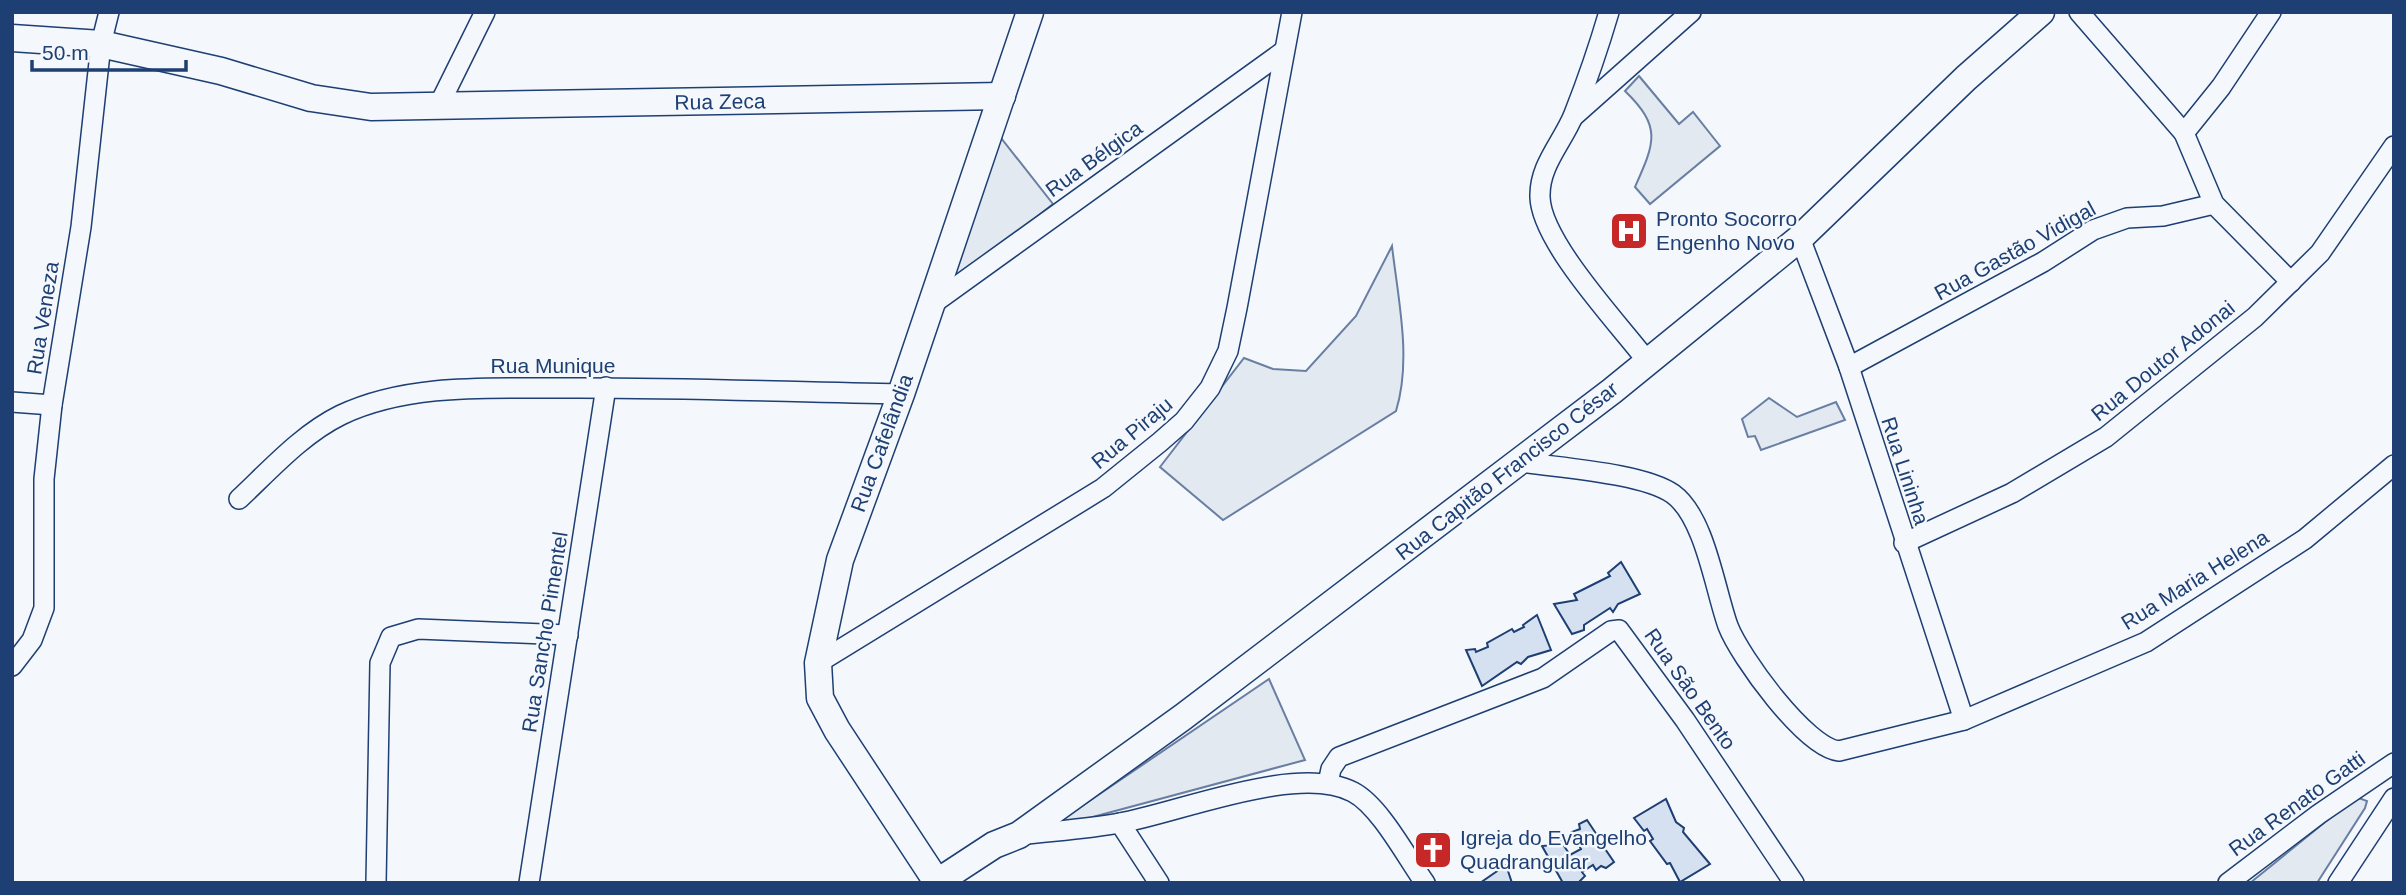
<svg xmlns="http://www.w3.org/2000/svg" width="2406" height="895" font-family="Arial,sans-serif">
	<rect width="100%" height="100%" fill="#f4f7fb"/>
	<!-- green -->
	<g fill="#e3e9f0" stroke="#687fa3" stroke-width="2">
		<path d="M1639,76L1679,124L1693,112L1720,146L1650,204L1635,187C1655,142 1662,127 1625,91Z"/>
		<path d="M994,129L1053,204L938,296Z"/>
		<path d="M1392,246C1398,299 1412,359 1396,411L1223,520L1160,467L1244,358L1273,369L1306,371L1356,316Z"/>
		<path d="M1769,398L1797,417L1836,402L1845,420L1761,450L1755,436L1748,437L1742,419Z"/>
		<path d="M1269,679L1305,760L1048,829Z"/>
		<path d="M2356,797L2367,801L2365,808L2317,883H2250Z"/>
	</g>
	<!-- building -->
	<g fill="#d5e0f0" stroke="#1d3f73" stroke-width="2">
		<path d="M1621,562L1640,594L1618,604L1613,612L1610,608L1584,625V630L1572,634L1554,604L1577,600L1574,594L1610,576L1608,573Z"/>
		<path d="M1537,615L1551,650L1528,657L1521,664L1517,662L1482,686L1466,650L1475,649L1476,652L1488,647L1487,643L1512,629L1514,632L1524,627L1523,625Z"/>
		<path d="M1666,799L1676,822L1684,828L1683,832L1710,864L1680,882L1670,863L1667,864L1650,841L1653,839L1647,829L1644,831L1634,818Z"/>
		<path d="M1587,820L1597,835L1593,837L1600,848L1603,846L1614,862L1606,868L1601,866L1596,870L1593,865L1582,872L1585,876L1578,883H1563L1542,846L1553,845L1560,840L1570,855L1581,849L1572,832L1580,829L1579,824Z"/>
		<path d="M1437,832L1447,856L1428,863L1420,844Z"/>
		<path d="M1506,865L1512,883H1480Z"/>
	</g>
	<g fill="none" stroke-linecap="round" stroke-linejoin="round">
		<defs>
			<g id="street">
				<path d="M1609,12C1599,46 1587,81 1574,114C1563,142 1539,165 1540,197C1541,242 1619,324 1647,361"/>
				<path d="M2079,12L2184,133L2214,204L2291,282"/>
				<path d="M438,107L485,12"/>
				<path d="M1574,116L1691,12"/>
				<path d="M2184,133L2221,87L2271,12"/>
				<path d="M1800,238L1849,367L1964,720"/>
				<path d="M931,305L1284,51"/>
				<path d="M1849,367L2043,262L2093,230L2127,218L2163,216L2214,204"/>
				<path d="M12,402L52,405"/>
				<path d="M1522,462C1560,468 1643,473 1673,494C1705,517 1715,590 1728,626C1740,657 1806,748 1839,751L1964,720L2146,642L2305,539L2394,465"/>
				<path d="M239,499C270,470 302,434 341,415C406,384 486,388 556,388C671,387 786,392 901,394"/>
				<path d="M1904,543L2012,493L2106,437L2255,317L2320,253L2394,146"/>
				<path d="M818,663L1103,488L1160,442L1184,421L1210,388L1228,351L1237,308L1292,12"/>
				<path d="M12,666L32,640L44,608V479L52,405L81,227L101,44L109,12"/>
				<path d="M1328,783L1331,769L1339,757L1543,678L1611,631L1619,630L1685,720L1794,883"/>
				<path d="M1120,823L1159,883"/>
				<path d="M1020,835C1053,831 1087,829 1120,823C1181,812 1298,763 1353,792C1380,806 1407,858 1425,883"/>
				<path d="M376,883L380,663L391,637L418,629L568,635"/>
				<path d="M529,883L606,387"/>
				<path d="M2228,883L2319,814L2394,763"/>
				<path d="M2338,883L2394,798"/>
			</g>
			<g id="secondary">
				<path d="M12,38L101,44L221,71L311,98L371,107L1002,96"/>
				<path d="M937,882L837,730L820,698L818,663L840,560L901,394L1030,12"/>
				<path d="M936,883L994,845L1019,835L1183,717L1612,391L1800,238L1966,78L2041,12"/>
			</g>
		</defs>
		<!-- street casing -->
		<use href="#street" stroke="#1d3f73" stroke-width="22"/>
		<!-- secondary casing -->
		<use href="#secondary" stroke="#1d3f73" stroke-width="29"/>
		<!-- street -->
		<use href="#street" stroke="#f4f7fb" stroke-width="19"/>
		<!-- secondary -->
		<use href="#secondary" stroke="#f4f7fb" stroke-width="26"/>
	</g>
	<!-- icons -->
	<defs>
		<symbol id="hospital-square" viewBox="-11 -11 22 22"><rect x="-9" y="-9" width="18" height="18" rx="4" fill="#c62828" stroke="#f4f7fb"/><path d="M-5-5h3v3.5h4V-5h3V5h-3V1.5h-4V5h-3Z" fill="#fff"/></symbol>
		<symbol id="church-square" viewBox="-11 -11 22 22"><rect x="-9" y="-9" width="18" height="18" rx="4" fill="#c62828" stroke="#f4f7fb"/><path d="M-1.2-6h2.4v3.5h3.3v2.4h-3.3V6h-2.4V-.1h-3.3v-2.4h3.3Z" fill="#fff"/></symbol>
	</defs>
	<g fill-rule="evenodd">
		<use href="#hospital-square" x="1607" y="209" width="44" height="44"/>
		<use href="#church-square" x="1411" y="828" width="44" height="44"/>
	</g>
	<g text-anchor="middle" stroke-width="5" stroke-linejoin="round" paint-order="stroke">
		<!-- street labels -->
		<g font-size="21" fill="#1d3f73" stroke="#f4f7fb">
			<text transform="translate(720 102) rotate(-1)" y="7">Rua Zeca</text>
			<text transform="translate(1094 159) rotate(-36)" y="7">Rua Bélgica</text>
			<text transform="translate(2015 251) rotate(-29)" y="7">Rua Gastão Vidigal</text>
			<text transform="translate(43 318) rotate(-81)" y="7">Rua Veneza</text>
			<text transform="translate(2163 361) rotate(-39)" y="7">Rua Doutor Adonai</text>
			<text x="553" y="373">Rua Munique</text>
			<text transform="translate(1132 433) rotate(-40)" y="7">Rua Piraju</text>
			<text transform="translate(882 443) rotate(-70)" y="7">Rua Cafelândia</text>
			<text transform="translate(1507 471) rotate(-38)" y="7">Rua Capitão Francisco César</text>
			<text transform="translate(1905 471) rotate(72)" y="7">Rua Lininha</text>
			<text transform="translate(2195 580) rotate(-32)" y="7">Rua Maria Helena</text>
			<text transform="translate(545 632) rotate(-81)" y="7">Rua Sancho Pimentel</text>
			<text transform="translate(1690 689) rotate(55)" y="7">Rua São Bento</text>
			<text transform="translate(2297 804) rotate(-36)" y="7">Rua Renato Gatti</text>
		</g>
		<!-- poi labels -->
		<g font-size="21" fill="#1d3f73" stroke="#f4f7fb" text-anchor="start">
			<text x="1656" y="226">Pronto Socorro<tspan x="1656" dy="24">Engenho Novo</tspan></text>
			<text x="1460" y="845">Igreja do Evangelho<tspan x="1460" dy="24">Quadrangular</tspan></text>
		</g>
	</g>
	<!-- border -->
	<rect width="2406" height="895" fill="none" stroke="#1d3f73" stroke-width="28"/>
	<!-- scale -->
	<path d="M32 60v10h154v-10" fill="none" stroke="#1d3f73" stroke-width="3.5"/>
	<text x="42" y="60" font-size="21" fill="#1d3f73" stroke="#f4f7fb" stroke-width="5" paint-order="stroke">50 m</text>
</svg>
